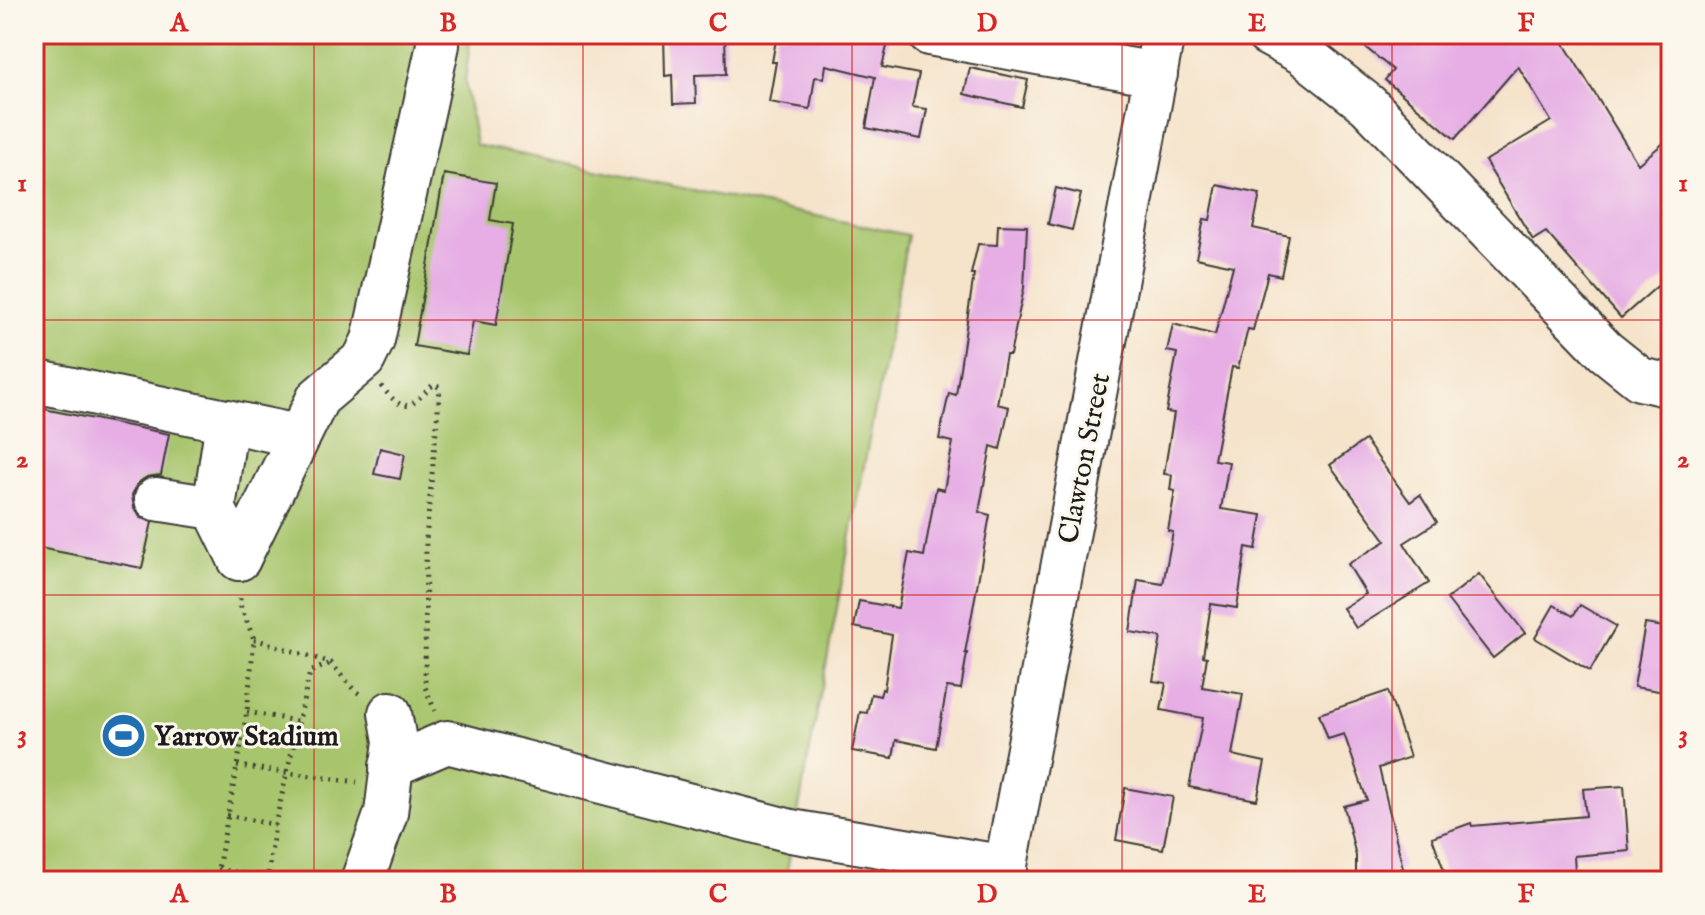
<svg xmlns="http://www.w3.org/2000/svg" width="1705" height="915" font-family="'IM FELL English',serif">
	<rect width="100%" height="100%" fill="#fbf7ec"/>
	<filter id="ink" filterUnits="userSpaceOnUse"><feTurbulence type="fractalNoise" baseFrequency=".0125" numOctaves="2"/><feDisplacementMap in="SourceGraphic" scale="16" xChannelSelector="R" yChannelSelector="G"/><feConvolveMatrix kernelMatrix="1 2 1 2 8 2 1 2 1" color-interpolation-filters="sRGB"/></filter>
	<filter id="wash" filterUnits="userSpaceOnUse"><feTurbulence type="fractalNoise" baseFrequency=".006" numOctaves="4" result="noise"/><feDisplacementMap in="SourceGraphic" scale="32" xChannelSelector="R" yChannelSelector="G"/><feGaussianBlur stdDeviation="1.8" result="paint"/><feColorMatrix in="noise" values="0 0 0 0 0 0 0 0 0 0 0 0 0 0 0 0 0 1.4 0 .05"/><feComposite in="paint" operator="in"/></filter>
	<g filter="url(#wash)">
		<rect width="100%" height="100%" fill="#f5e3ca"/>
		<!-- green -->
		<path fill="#a7c56c" stroke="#627044" stroke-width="2" d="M34,34H471L465,82L476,145L908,235L785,881H34Z"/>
		<g id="blocks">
			<!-- building -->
			<g fill="#e6aee5">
				<path d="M664,34H725L726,74L695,75L696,103L673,104L672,75L665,76Z"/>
				<path d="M777,34H890L882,67L919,74L912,107L927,109L921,139L866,128L875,77L826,65L824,78L815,77L810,109L769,102L776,62H772Z"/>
				<path d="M1349,34H1558L1638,164L1671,137V274L1621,318L1546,232L1533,240L1485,161L1551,121L1518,66L1455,139L1385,80L1393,70Z"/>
				<path d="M970,68L1028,80L1022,107L964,94Z"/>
				<path d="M444,174L496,183L490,220L513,224L496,325L473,321L467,355L414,346Z"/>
				<path d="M1217,185L1260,194L1253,228L1289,236L1281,276L1268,273L1253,330L1248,329L1238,368L1232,367L1214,460L1229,462L1221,509L1262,515L1256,549L1246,547L1237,608L1211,604L1203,656L1207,657L1202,687L1243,694L1232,755L1265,762L1257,800L1189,787L1203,718L1161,710L1166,683L1153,681L1161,637L1130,632L1138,580L1163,584L1173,532L1168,531L1175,491L1170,490L1172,475L1164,474L1174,413L1166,412L1177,353L1167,351L1173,324L1215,335L1233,266L1196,258L1204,219L1210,220Z"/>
				<path d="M1056,188L1081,194L1072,230L1048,224Z"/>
				<path d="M998,225L1027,226L1024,288L1010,355H1006L997,404L1009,407L1000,449L991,446L979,512L990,515L965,653H967L961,689L947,687L936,748L896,740L893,758L852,751L860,712L867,713L871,694L880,696L882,689L884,690L892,635L854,627L859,601L898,608L909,553L924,556L936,488L944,490L953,442L939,439L949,393L956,395L974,274H971L978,244L997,245Z"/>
				<path d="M34,407L169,434L161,475L147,477L138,483L132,495L134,508L140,517L152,522L142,568L34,547Z"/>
				<path d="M1365,440L1410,502L1420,495L1437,522L1404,543L1429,583L1356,628L1343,608L1366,594L1348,564L1386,541L1330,465Z"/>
				<path d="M380,448L405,454L400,479L374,474Z"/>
				<path d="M1479,574L1525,633L1493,658L1447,599Z"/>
				<path d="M1554,605L1573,616L1580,605L1616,626L1590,671L1535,638Z"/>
				<path d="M1645,624L1671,628V693L1634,687Z"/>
				<path d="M1388,691L1410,757L1379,768L1403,868L1372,881H1356V856L1344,806L1367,800L1344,734L1328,739L1319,714Z"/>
				<path d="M1624,786L1629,851L1574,856L1575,872L1484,881H1448L1432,837L1471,823L1472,826L1586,816L1583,789Z"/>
				<path d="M1125,788L1173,797L1163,849L1116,840Z"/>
			</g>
		</g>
	</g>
	<g filter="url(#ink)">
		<use href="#blocks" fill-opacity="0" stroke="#3d3a36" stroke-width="2"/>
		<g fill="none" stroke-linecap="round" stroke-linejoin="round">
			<defs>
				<g id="minor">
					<path d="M929,34L1156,74"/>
					<path d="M1267,34L1302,53L1368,105L1605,351L1640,379L1671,386"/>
					<path d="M34,381L298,436"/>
					<path d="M156,499L214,508L239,559"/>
					<path d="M214,508L227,421"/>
					<path d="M239,559L318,398L364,359L373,340L438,45L437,34"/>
					<path d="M391,766L447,742L791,831L1006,867"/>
					<path d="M362,881L386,813L395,741L390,713"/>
					<path d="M1003,881L1163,34"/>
				</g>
			</defs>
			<!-- minor casing -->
			<use href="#minor" stroke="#3d3a36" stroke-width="46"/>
			<!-- path -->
			<g stroke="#3d3a36" stroke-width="5" stroke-dasharray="2 6" stroke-linecap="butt">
				<path d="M381,386C407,417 409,407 434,384L440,388L426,539L425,687L435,711"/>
				<path d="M254,639L331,663L354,690L363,696"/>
				<path d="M247,712L297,721"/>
				<path d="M237,766L357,782"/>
				<path d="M227,815L275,825"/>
				<path d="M218,869L282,881"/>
				<path d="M212,881L218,869L247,712L254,639L240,605V593"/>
				<path d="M267,881L275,825L310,672L331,663"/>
			</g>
			<!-- minor -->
			<use href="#minor" stroke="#fff" stroke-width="42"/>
		</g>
	</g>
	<!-- grid -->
	<path fill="none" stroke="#d62828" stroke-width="2" stroke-opacity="0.55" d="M314,34V881M583,34V881M852,34V881M1122,34V881M1392,34V881M34,320H1671M34,595H1671"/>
	<!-- icons -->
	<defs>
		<symbol id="stadium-disc" viewBox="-11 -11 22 22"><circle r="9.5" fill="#1f6fb2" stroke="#fbf7ec"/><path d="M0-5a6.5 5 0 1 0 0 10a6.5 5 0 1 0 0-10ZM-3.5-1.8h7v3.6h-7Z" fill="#fff"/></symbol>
	</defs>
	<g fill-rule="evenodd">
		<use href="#stadium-disc" x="98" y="710" width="51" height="51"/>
	</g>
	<g text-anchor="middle" stroke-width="6" stroke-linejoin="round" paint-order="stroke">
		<!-- street labels -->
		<g font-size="28" fill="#1c1c1c" stroke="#fbf7ec">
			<text transform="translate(1083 458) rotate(-79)" y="10">Clawton Street</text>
		</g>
		<!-- poi labels -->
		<g font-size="28" font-weight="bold" fill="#1c1c1c" stroke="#fbf7ec" text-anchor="start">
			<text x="154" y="745">Yarrow Stadium</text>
		</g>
	</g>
	<!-- margin -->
	<rect width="1705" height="915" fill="none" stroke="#fbf7ec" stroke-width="88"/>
	<rect x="44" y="44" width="1617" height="827" fill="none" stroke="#d62828" stroke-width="3"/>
	<g font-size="26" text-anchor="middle" font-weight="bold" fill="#d62828">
		<text x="179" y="31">A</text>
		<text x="448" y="31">B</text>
		<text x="718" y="31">C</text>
		<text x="987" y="31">D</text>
		<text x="1257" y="31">E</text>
		<text x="1526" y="31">F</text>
		<text x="22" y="191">1</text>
		<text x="1683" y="191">1</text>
		<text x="22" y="467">2</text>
		<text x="1683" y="467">2</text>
		<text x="22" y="742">3</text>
		<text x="1683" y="742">3</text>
		<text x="179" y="902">A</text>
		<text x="448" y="902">B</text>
		<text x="718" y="902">C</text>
		<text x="987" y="902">D</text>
		<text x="1257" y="902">E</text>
		<text x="1526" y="902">F</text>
	</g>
</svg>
